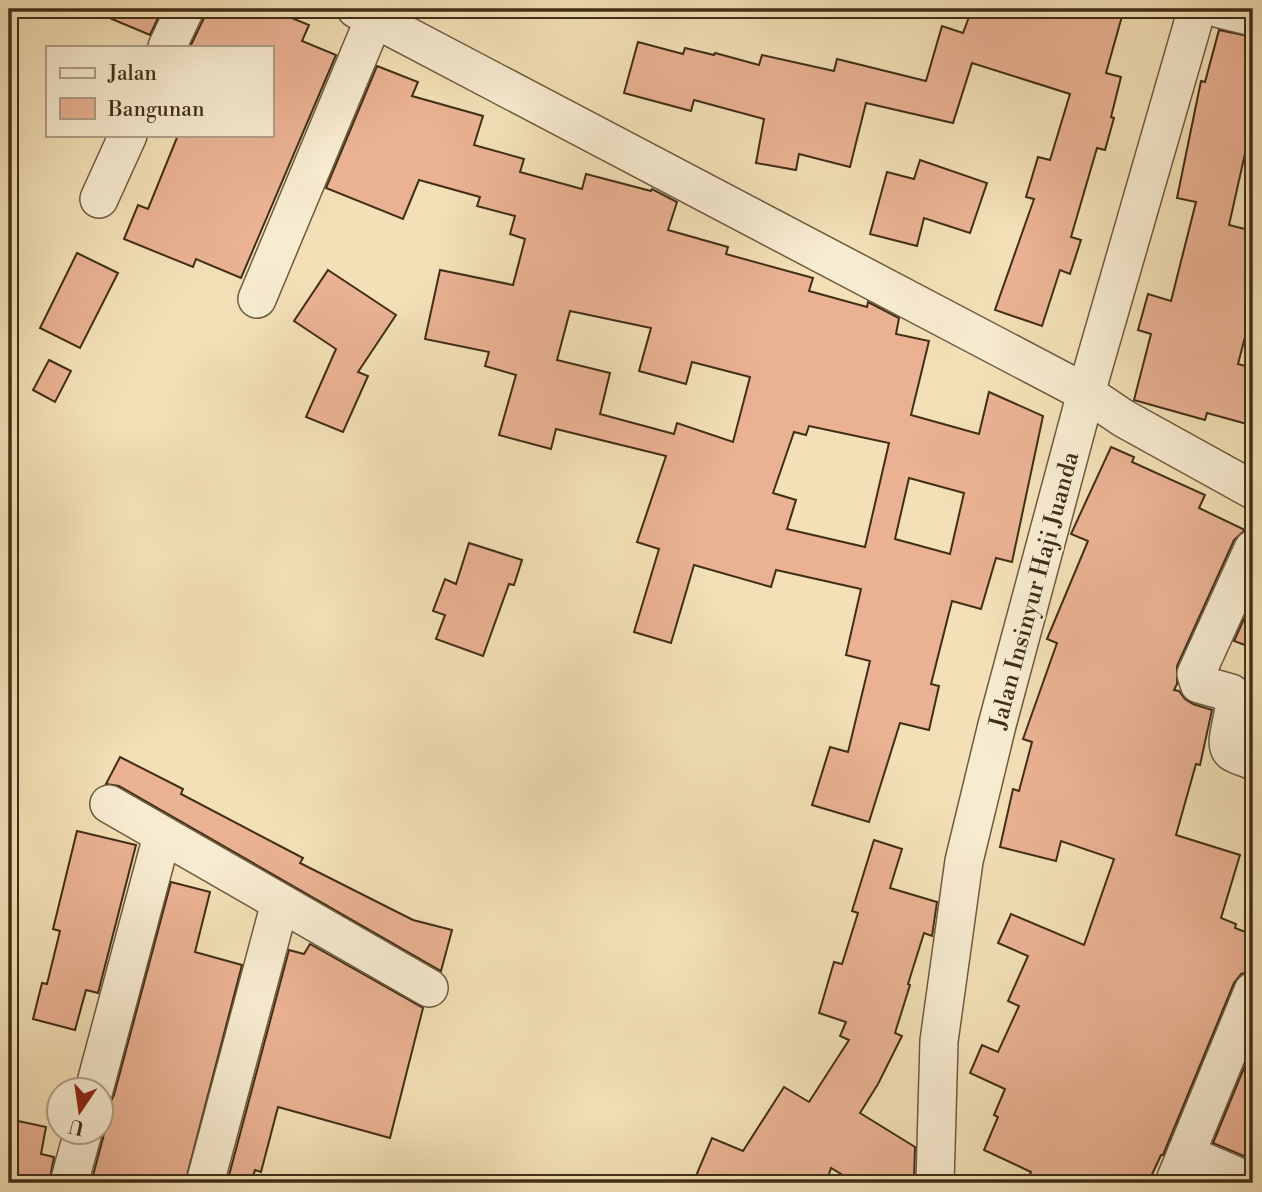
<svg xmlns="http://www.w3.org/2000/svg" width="1262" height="1192" font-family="'Libre Bodoni',serif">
	<rect width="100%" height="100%" fill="#f3e0b6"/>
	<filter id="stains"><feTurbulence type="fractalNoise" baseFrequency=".00286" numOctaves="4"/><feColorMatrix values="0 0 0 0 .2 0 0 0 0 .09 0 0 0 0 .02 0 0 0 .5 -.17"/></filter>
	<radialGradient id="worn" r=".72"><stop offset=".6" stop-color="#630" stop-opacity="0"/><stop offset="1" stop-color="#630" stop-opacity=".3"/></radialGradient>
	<!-- building -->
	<g fill="#eab293" stroke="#412e16" stroke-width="2" fill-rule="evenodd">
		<path d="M88,9H162L150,35Z"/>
		<path d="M206,9H270L309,25L302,41L336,55L241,278L196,259L193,267L124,239L138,205L148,209L178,135H271V47H190L204,18Z"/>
		<path d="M972,9H1124L1106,73L1121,77L1111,117L1114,118L1105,150L1097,148L1071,237L1081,240L1070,274L1060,270L1042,326L995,310L1034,199L1026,197L1038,157L1050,160L1070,94L972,63L953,123L866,103L850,167L799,154L796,170L756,163L764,119L694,100L691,111L624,93L638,42L683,54L685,48L714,55L715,53L759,65L762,55L834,71L837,59L926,81L942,26L963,33Z"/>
		<path d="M1219,30L1253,37V118L1229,225L1253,231V306L1238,364L1253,368V401L1247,424L1207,413L1205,420L1134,400L1151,334L1138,330L1148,294L1171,301L1196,202L1177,198L1201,81L1205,82Z"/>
		<path d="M377,66L418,82L412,96L483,116L474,145L524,159L520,172L582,189L586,174L651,191L652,189L677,202L668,230L728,247L726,254L813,278L809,291L867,307L868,302L899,318L896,334L929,341L911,415L979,434L989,392L1043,416L1012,562L996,558L981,609L952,601L931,684L939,686L929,730L900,723L869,822L812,805L830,747L848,752L870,661L846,655L861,589L776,570L771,587L694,565L671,643L634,632L659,549L637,542L666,456L556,429L551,449L499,435L516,375L485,366L489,352L425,339L440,270L513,285L525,239L510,234L515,216L477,206L480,197L419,180L403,219L326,188ZM570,311L651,328L639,371L686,384L692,362L750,377L733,442L677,423L674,434L600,414L610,373L557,360ZM809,426L889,443L865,547L787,529L796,500L773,493L794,432L806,435ZM909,478L964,493L950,554L895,539Z"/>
		<path d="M920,160L987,183L970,233L924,218L917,246L870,234L887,172L914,179Z"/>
		<path d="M77,253L118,273L80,348L40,328Z"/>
		<path d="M328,270L396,315L358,372L368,376L343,432L306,417L336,349L294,321Z"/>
		<path d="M49,360L71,371L55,402L33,390Z"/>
		<path d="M1111,447L1134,457L1132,462L1205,495L1199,508L1245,530L1234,540L1177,666V684L1174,690L1179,691L1185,699L1193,704L1212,710L1200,765L1196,764L1176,835L1240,855L1221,918L1236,924L1235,928L1253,935V970L1241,974L1234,983L1163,1155H1161L1148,1183H1026L1031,1172L984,1150L998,1117L994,1115L1005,1089L970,1073L982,1045L998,1052L1019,1006L1008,1001L1028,956L998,943L1011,914L1084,945L1114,859L1061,841L1056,861L1000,847L1013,789L1019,791L1032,742L1023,739L1057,643L1047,639L1088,541L1071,534Z"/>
		<path d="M469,543L522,560L514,585L509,584L483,656L436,639L445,615L433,611L445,579L456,584Z"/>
		<path d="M1253,599V648L1234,641Z"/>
		<path d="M120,757L183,789L181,794L303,858L300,863L413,920L452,930L441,971L119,786L106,784Z"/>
		<path d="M77,831L136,845L98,993L86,990L75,1030L33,1019L42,983L47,984L60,931L53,929Z"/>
		<path d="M874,840L902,849L890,888L937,902L932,936L924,933L908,984L910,985L895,1033L902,1036L878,1084L860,1113L915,1147L914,1178L911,1183H856L831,1168L826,1183H693L712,1138L743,1151L784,1087L809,1102L849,1040L840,1036L846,1022L819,1013L834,962L842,964L858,913L852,911Z"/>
		<path d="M171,882L210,892L195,952L242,965L185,1183H91L103,1138L109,1105L114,1095Z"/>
		<path d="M310,944L423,1008L390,1138L278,1107L261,1172L255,1170L251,1183H227L289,950L304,954Z"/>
		<path d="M1253,1046V1160L1213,1143Z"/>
		<path d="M9,1119L46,1127L41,1154L54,1157L49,1183H9Z"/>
	</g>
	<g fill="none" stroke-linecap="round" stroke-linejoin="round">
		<defs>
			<g id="street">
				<path d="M356,9L1086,393L1123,418L1253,490"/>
				<path d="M1220,9L1253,17"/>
				<path d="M167,47L185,9"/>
				<path d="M99,199L128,135"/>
				<path d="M257,299L374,19"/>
				<path d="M1253,549L1196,674L1199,684L1231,693C1241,709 1220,743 1232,752C1238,756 1247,758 1253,761"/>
				<path d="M109,804L429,988"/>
				<path d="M94,1090L162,836"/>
				<path d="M1186,1154L1253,1183"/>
				<path d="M69,1183L83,1132"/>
				<path d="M205,1183L280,903"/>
				<path d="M935,1183L939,1041L964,861L997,725L1086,393L1197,9"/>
				<path d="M1174,1183L1253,991"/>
			</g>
		</defs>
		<!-- street casing -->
		<use href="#street" stroke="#6e5a3e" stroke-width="40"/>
		<!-- street -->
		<use href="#street" stroke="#f7ebd0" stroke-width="37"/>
	</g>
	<g text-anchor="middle" stroke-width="5" stroke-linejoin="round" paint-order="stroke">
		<!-- street labels -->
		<g font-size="24" fill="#412e16" stroke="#f7ebd0">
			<text transform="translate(1034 590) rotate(-75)" y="8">Jalan Insinyur Haji Juanda</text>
		</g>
	</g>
	<!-- margin -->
	<rect width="1262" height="1192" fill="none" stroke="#f3e0b6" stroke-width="35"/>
	<rect x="10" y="10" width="1241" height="1171" fill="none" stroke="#412e16" stroke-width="3.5"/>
	<rect x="18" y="18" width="1227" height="1157" fill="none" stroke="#412e16" stroke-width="2"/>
	<!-- legend -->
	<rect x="46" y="46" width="228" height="91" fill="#f7ebd0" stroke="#ae9f86" stroke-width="2"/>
	<rect x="60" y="68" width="35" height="10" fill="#f7ebd0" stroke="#ae9f86" stroke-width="2"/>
	<text x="108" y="80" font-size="21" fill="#412e16">Jalan</text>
	<rect x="60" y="98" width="35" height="21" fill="#eab293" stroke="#ae9f86" stroke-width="2"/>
	<text x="108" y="116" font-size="21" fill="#412e16">Bangunan</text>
	<!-- north arrow -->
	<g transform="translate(80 1111) rotate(193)"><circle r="33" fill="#f7ebd0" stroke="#ae9f86" stroke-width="2"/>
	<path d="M0-5L12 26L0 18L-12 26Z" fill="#8f2418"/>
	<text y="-10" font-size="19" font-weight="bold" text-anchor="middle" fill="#412e16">U</text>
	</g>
	<rect width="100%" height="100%" filter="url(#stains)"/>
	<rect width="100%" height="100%" fill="url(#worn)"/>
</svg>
